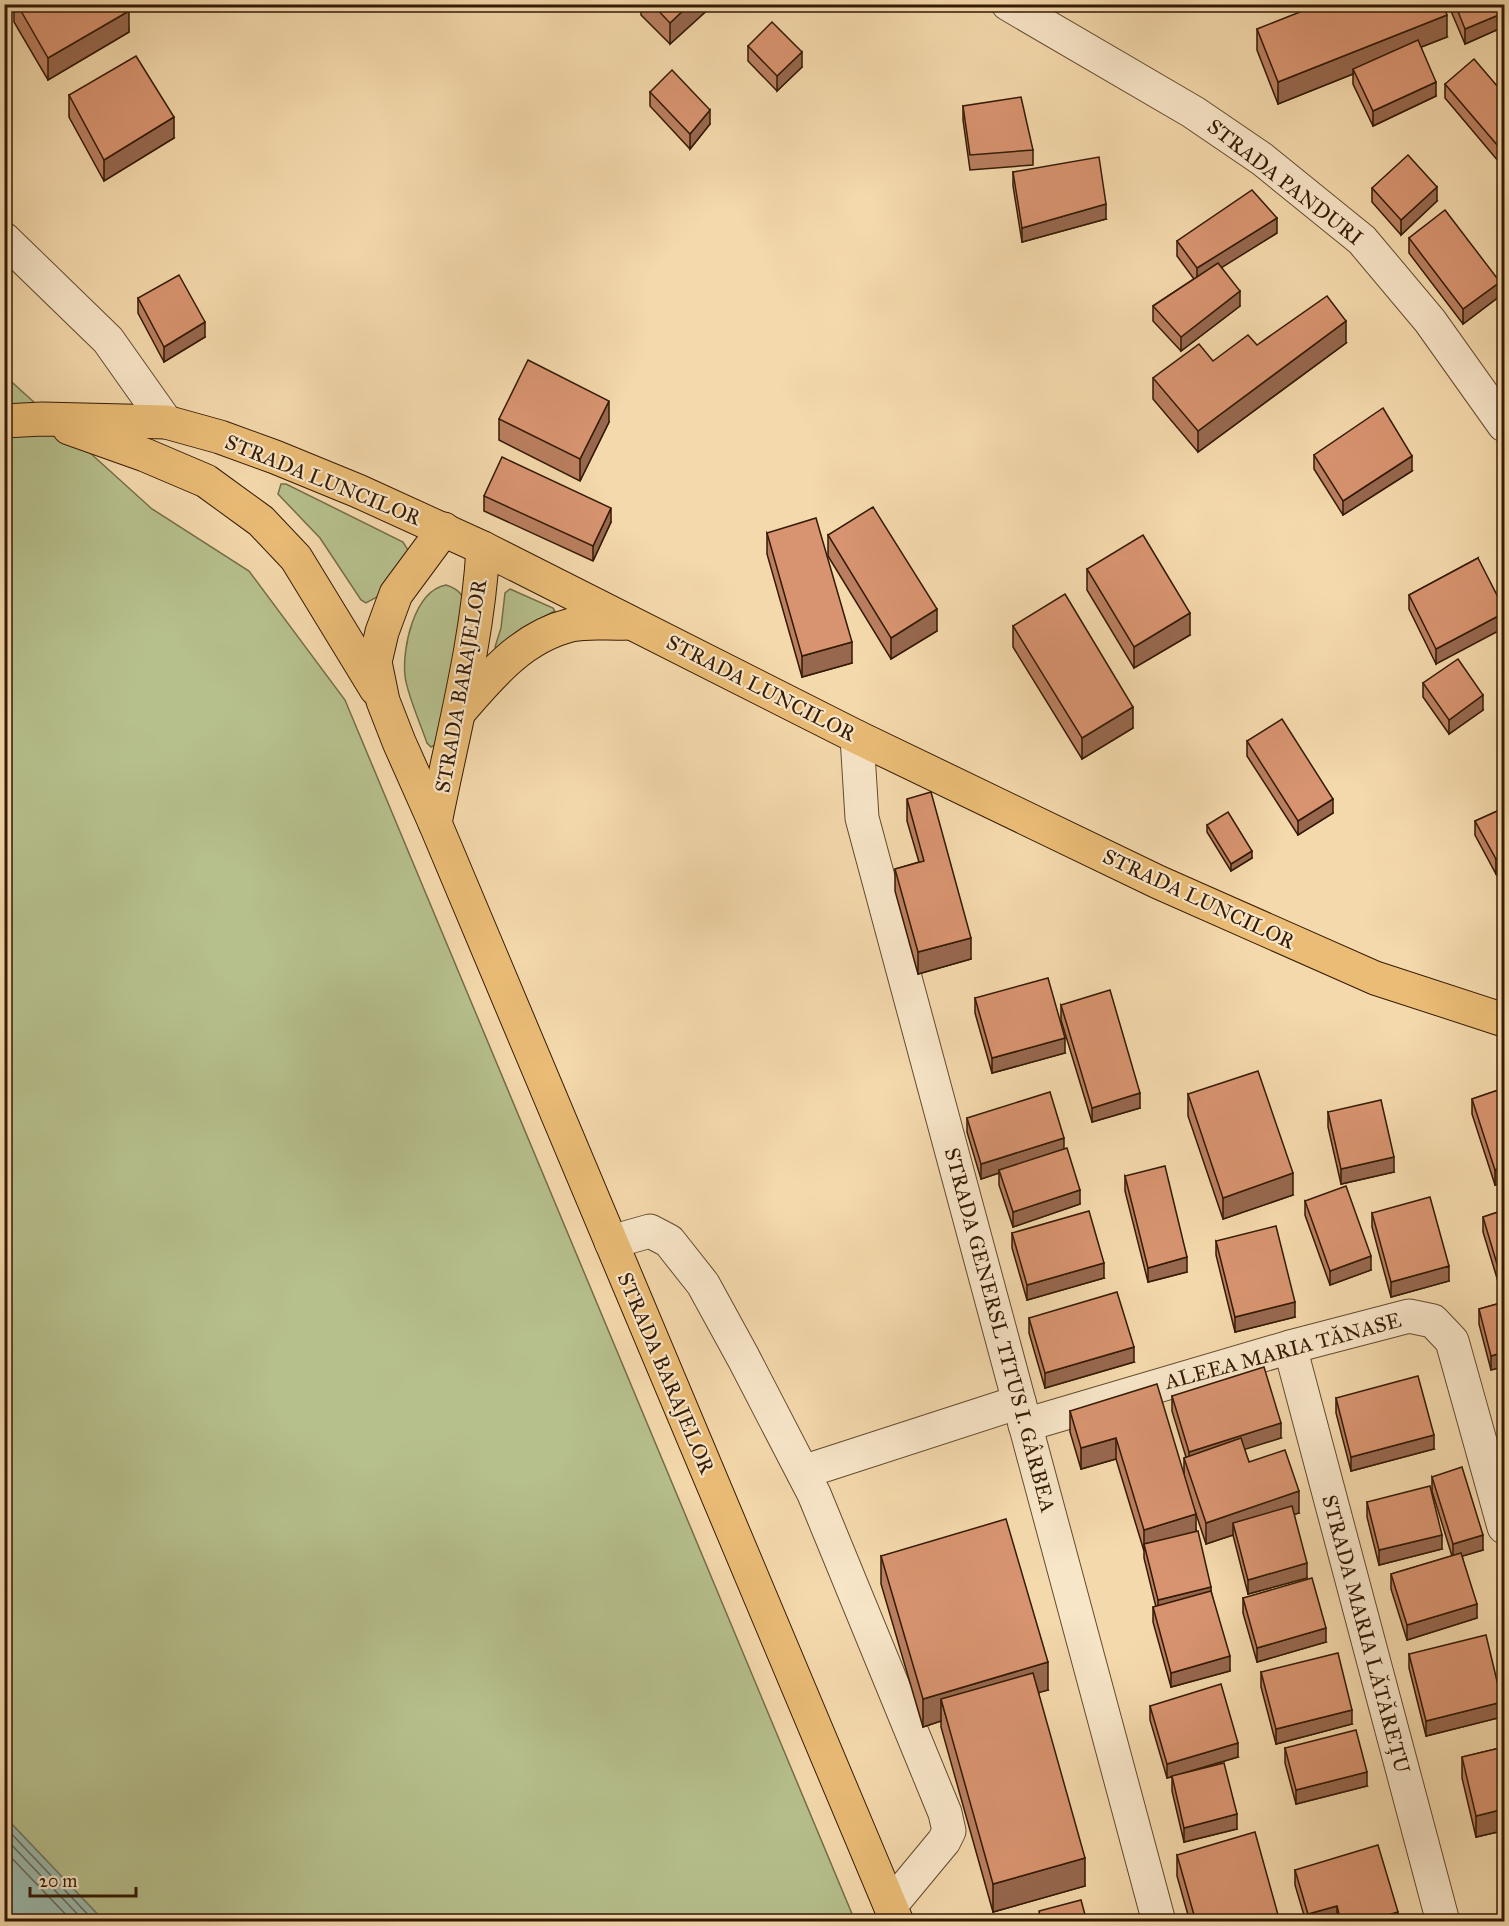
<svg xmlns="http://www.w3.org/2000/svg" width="1509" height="1926" font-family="'IM FELL Great Primer',serif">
	<rect width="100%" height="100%" fill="#f4d9ac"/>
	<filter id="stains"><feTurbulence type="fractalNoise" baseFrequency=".00333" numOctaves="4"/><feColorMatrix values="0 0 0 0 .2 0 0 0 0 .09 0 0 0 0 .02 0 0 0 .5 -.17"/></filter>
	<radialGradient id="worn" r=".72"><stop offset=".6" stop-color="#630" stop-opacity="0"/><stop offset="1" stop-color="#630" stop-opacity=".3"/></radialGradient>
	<!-- green -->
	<g fill="#b6c08d" stroke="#756d48" stroke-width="1.5">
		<path d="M4,375L152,509L249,571L345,700L855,1921H104L5,1817Z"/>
		<path d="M281,484H286L403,542L408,550L406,555L377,597L366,603L361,600L320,538L278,494Z"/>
		<path d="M446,585C459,589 464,595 466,609L435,745L431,747L427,743C421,725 407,694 405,676C402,648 414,591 446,585Z"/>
		<path d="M510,589L553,608L555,611C542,618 528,623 516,632C509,637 506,646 498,649L495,647L501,628L505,593Z"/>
	</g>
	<!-- water -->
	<path fill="#9cbaad" stroke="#727a69" stroke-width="1.5" d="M4,1817H5L104,1921H5Z"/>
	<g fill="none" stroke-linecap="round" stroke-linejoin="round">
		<!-- shore -->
		<g stroke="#686a58" stroke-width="1.5">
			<path d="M4,1826L95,1922"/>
			<path d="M4,1837L85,1922"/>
			<path d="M4,1850L73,1922"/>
		</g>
		<defs>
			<g id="minor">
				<path d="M1008,4L1193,112L1262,159L1362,240L1430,321L1504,425"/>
				<path d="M4,239L108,340L166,422"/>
				<path d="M857,737L862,818L1159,1922"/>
				<path d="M611,1242L650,1231L669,1241L703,1284L743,1357L814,1494L945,1813L949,1831L944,1841L891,1905"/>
				<path d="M1290,1347L1443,1922"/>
				<path d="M1025,1425L1290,1347L1409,1316L1433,1321L1452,1341L1504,1527"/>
				<path d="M803,1472L1019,1402"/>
			</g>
			<g id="major">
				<path d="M4,421L42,419L166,422L220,437L275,457L358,491L483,548L857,737L1158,882L1375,978L1504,1020"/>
				<path d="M69,428L145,455L206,481L261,521L296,558L376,689"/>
				<path d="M444,529L396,594L382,632L375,662L383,701L399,742L435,823L897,1922"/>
				<path d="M460,711C491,675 522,637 571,625C588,621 609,624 627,623"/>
				<path d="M435,823C453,732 478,641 483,548"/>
			</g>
		</defs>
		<!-- minor casing -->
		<use href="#minor" stroke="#644a2e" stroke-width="35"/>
		<!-- major casing -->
		<use href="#major" stroke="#341a04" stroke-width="35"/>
		<!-- minor -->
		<use href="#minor" stroke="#f8e6c9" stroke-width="33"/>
		<!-- major -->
		<use href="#major" stroke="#eabc76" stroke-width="33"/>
	</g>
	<!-- wall -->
	<g fill="#ba7f60" stroke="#341a04" stroke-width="1.5">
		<path d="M14,4H126L129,32L48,80L14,22Z"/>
		<path d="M641,4H714L670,44L641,15Z"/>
		<path d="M1448,4H1498L1501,28L1465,44Z"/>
		<path d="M1371,6L1447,37L1421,47L1436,96L1373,126L1353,84V74L1278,104L1257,50V29Z"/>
		<path d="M748,46L802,67L777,91L748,61Z"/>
		<path d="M1445,84L1504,94V168L1445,98Z"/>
		<path d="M650,92L710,124L690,149L650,106Z"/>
		<path d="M69,95L174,138L104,181L69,117Z"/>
		<path d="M963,106L1033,150V165L970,170L963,120Z"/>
		<path d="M1013,172L1106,219L1022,242L1013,186Z"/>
		<path d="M1372,188L1437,201L1401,235L1372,202Z"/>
		<path d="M1277,233L1221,267L1240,306L1181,351L1153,321V306L1194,279L1177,256V241Z"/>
		<path d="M1409,238L1500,296L1463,324L1409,253Z"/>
		<path d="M138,298L205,337L164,362L138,313Z"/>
		<path d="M1346,343L1198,452L1153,399V378L1213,361L1257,345Z"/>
		<path d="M499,419L609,422L580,481L499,440Z"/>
		<path d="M1314,455L1412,471L1343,515L1314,469Z"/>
		<path d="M484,496L611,522L593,561L484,511Z"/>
		<path d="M767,533L852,663L802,677L767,554Z"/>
		<path d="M828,535L937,631L891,659L828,556Z"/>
		<path d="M1478,558L1436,664L1409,609V595Z"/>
		<path d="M1087,569L1190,635L1134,668L1087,590Z"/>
		<path d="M1013,626L1133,728L1082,759L1013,647Z"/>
		<path d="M1423,683L1483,710L1449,734L1423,697Z"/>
		<path d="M1247,741L1333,813L1298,835L1247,756Z"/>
		<path d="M907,799L971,959L918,974L895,891V869L919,862L907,821Z"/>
		<path d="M1504,808L1496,874L1475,835V821Z"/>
		<path d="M1207,825L1252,858L1231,871L1207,832Z"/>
		<path d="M975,998L1065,1053L992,1073L975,1013Z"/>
		<path d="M1061,1005L1140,1108L1092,1122L1061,1020Z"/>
		<path d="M1504,1088V1181L1495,1185L1472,1114V1099Z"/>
		<path d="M1188,1094L1293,1195L1223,1219L1188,1116Z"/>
		<path d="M1328,1112L1394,1172L1341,1184L1328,1127Z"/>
		<path d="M967,1118L1064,1149L1080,1204L1013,1227L999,1185V1173L981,1179L967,1132Z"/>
		<path d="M1125,1176L1187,1272L1148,1282L1125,1191Z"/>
		<path d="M1305,1201L1371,1270L1330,1285L1305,1215Z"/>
		<path d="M1504,1210V1287L1500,1288L1483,1232V1217Z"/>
		<path d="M1372,1213L1449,1281L1391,1297L1372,1227Z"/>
		<path d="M1012,1233L1104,1278L1027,1300L1012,1248Z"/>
		<path d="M1216,1241L1295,1317L1235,1332L1216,1255Z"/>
		<path d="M1504,1302L1491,1370L1479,1324V1309Z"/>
		<path d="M1029,1318L1134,1362L1045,1388L1029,1333Z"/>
		<path d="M1504,1369V1410L1498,1385V1370Z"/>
		<path d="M1172,1396L1281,1438L1244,1449L1249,1462L1299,1513L1294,1514L1307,1578L1248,1594L1233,1535L1206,1544L1194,1508L1196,1531L1211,1591L1230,1671L1171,1687L1153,1622V1607H1156L1144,1558V1551L1116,1459L1081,1469L1070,1432V1411L1184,1476V1458L1186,1457L1172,1411Z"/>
		<path d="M1336,1398L1434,1449L1351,1471L1336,1413Z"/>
		<path d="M1432,1477L1483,1550L1462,1556L1477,1618L1407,1640L1391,1589V1574L1452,1556L1432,1491Z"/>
		<path d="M1367,1502L1442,1549L1379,1565L1367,1517Z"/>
		<path d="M881,1556L1048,1690L1038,1692L1085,1886L993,1912L941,1727V1721L923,1727L881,1584Z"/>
		<path d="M1243,1598L1326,1642L1257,1662L1243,1613Z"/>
		<path d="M1409,1654L1502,1717L1426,1736L1409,1668Z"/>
		<path d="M1261,1672L1352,1724L1276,1744L1261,1687Z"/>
		<path d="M1150,1706L1238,1757L1191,1771L1237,1829L1184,1842L1172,1791V1777L1167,1778L1150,1720Z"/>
		<path d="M1504,1747V1859L1502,1847V1831L1476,1837L1462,1778V1757Z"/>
		<path d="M1285,1748L1367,1786L1296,1804L1285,1763Z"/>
		<path d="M1177,1855L1280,1922H1190L1177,1876Z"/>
		<path d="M1295,1870L1398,1922H1337V1920L1332,1922H1306L1295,1885Z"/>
	</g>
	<!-- shaded-wall -->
	<g fill="#97684e" stroke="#341a04" stroke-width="1.5">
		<path d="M690,4H714L670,44V23Z"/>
		<path d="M129,11V32L48,80V58Z"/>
		<path d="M1501,14V28L1465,44V29Z"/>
		<path d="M1447,15V37L1355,73L1353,69V74L1278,104V82Z"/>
		<path d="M802,52V67L777,91V76Z"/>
		<path d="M1436,82V96L1373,126V111Z"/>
		<path d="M710,110V124L690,149V134Z"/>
		<path d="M174,117V138L104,181V160Z"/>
		<path d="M8,128V143L4,145V130Z"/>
		<path d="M1437,187V201L1401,235V220Z"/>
		<path d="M1106,204V219L1022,242V228Z"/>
		<path d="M1277,218V233L1197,283V268Z"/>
		<path d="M1500,282V296L1463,324V309Z"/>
		<path d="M1240,291V306L1181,351V337Z"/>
		<path d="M1346,321V343L1198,452V431Z"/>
		<path d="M205,322V337L164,362V347Z"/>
		<path d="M609,401V422L580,481V459Z"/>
		<path d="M1412,456V471L1343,515V501Z"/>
		<path d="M611,508V522L593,561V546Z"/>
		<path d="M937,609V631L891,659V638Z"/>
		<path d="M1190,613V635L1134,668V647Z"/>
		<path d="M1504,613V628L1436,664V649Z"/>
		<path d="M852,642V663L802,677V656Z"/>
		<path d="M1483,695V710L1449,734V720Z"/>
		<path d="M1133,707V728L1082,759V738Z"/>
		<path d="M1333,799V813L1298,835V821Z"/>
		<path d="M1252,851V858L1231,871V864Z"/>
		<path d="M1504,855V870L1496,874V859Z"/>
		<path d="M971,938V959L918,974V952Z"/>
		<path d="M1065,1038V1053L992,1073V1058Z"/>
		<path d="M1140,1093V1108L1092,1122V1108Z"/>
		<path d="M1064,1138V1152L999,1170V1173L981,1179V1164Z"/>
		<path d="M1394,1157V1172L1341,1184V1169Z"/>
		<path d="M1504,1167V1181L1495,1185V1170Z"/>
		<path d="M1293,1173V1195L1223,1219V1198Z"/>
		<path d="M1080,1190V1204L1013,1227V1212Z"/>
		<path d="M1371,1256V1270L1330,1285V1271Z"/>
		<path d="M1187,1257V1272L1148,1282V1268Z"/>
		<path d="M1104,1263V1278L1027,1300V1285Z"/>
		<path d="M1449,1266V1281L1391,1297V1282Z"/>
		<path d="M1504,1272V1287L1500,1288V1274Z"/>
		<path d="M1295,1302V1317L1235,1332V1317Z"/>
		<path d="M1134,1347V1362L1045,1388V1373Z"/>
		<path d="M1504,1352V1367L1491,1370V1356Z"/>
		<path d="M1281,1423V1438L1189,1467V1452Z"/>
		<path d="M1434,1435V1449L1351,1471V1457Z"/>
		<path d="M1116,1438V1459L1081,1469V1448Z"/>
		<path d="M1299,1491V1513L1236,1534L1233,1523V1535L1206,1544V1523Z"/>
		<path d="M1196,1514V1535L1144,1544V1551V1530Z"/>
		<path d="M1442,1535V1549L1379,1565V1550Z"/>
		<path d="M1483,1535V1550L1453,1559V1544Z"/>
		<path d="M1307,1563V1578L1248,1594V1580Z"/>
		<path d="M1211,1587V1601L1158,1614V1600Z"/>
		<path d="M1477,1604V1618L1407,1640V1625Z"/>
		<path d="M1326,1628V1642L1257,1662V1648Z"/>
		<path d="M1230,1656V1671L1171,1687V1673Z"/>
		<path d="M1048,1662V1690L947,1720L941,1699V1721L923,1727V1699Z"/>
		<path d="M1502,1702V1717L1426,1736V1721Z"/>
		<path d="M1352,1710V1724L1276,1744V1729Z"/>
		<path d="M1238,1743V1757L1167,1778V1764Z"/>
		<path d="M1367,1772V1786L1296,1804V1790Z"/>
		<path d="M1504,1809V1830L1502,1825V1831L1476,1837V1816Z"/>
		<path d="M1237,1814V1829L1184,1842V1828Z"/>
		<path d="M1085,1858V1886L993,1912V1884Z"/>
		<path d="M1337,1906V1920L1332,1922H1308V1914Z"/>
		<path d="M1398,1912V1922H1364Z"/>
	</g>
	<!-- building -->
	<g fill="#d89470" stroke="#341a04" stroke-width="1.5">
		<path d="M17,4H126L129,11L48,58Z"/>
		<path d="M652,4H690L670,23Z"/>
		<path d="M1320,4H1370L1371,6L1375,4H1443L1447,15L1278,82L1257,29Z"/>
		<path d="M1455,4H1498L1501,14L1465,29Z"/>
		<path d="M772,22L802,52L777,76L748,46Z"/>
		<path d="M1418,40L1436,82L1373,111L1353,69Z"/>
		<path d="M136,56L174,117L104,160L69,95Z"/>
		<path d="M1474,59L1504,94V153L1445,84Z"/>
		<path d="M672,70L710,110L690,134L650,92Z"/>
		<path d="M1021,97L1033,150L970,155L963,106Z"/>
		<path d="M4,122L8,128L4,130Z"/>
		<path d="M1408,155L1437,187L1401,220L1372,188Z"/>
		<path d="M1099,157L1106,204L1022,228L1013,172Z"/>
		<path d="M1252,190L1277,218L1197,268L1177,241Z"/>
		<path d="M1445,210L1500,282L1463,309L1409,238Z"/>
		<path d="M1218,263L1240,291L1181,337L1153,306Z"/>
		<path d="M179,275L205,322L164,347L138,298Z"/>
		<path d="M1327,296L1346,321L1198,431L1153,378L1199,344L1213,361L1248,335L1257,345Z"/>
		<path d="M528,360L609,401L580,459L499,419Z"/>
		<path d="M1383,408L1412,456L1343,501L1314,455Z"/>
		<path d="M502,457L611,508L593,546L484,496Z"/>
		<path d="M873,507L937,609L891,638L828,535Z"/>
		<path d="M816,518L852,642L802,656L767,533Z"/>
		<path d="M1143,535L1190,613L1134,647L1087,569Z"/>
		<path d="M1478,558L1504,609V613L1436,649L1409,595Z"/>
		<path d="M1065,594L1133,707L1082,738L1013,626Z"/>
		<path d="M1458,659L1483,695L1449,720L1423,683Z"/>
		<path d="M1282,719L1333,799L1298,821L1247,741Z"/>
		<path d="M931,792L971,938L918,952L895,869L924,861L907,799Z"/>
		<path d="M1504,808V855L1496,859L1475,821Z"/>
		<path d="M1228,812L1252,851L1231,864L1207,825Z"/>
		<path d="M1048,978L1065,1038L992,1058L975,998Z"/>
		<path d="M1110,990L1140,1093L1092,1108L1061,1005Z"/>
		<path d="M1258,1071L1293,1173L1223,1198L1188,1094Z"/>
		<path d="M1504,1088V1167L1495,1170L1472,1099Z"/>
		<path d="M1050,1092L1064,1138L981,1164L967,1118Z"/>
		<path d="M1381,1100L1394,1157L1341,1169L1328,1112Z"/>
		<path d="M1067,1148L1080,1190L1013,1212L999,1170Z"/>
		<path d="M1165,1166L1187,1257L1148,1268L1125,1176Z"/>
		<path d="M1346,1186L1371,1256L1330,1271L1305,1201Z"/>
		<path d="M1430,1197L1449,1266L1391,1282L1372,1213Z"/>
		<path d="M1504,1210V1272L1500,1274L1483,1217Z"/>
		<path d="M1089,1211L1104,1263L1027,1285L1012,1233Z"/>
		<path d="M1276,1226L1295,1302L1235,1317L1216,1241Z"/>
		<path d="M1117,1292L1134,1347L1045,1373L1029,1318Z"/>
		<path d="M1504,1302V1352L1491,1356L1479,1309Z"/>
		<path d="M1264,1367L1281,1423L1189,1452L1172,1396Z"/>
		<path d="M1504,1369V1395L1498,1370Z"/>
		<path d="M1418,1376L1434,1435L1351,1457L1336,1398Z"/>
		<path d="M1157,1384L1196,1514L1144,1530L1116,1438L1081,1448L1070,1411Z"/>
		<path d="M1241,1438L1249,1462L1285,1450L1299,1491L1206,1523L1184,1458Z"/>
		<path d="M1462,1467L1483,1535L1453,1544L1432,1477Z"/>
		<path d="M1430,1486L1442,1535L1379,1550L1367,1502Z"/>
		<path d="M1292,1506L1307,1563L1248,1580L1233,1523Z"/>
		<path d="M1006,1519L1048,1662L923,1699L881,1556Z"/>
		<path d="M1198,1531L1211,1587L1158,1600L1144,1544Z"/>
		<path d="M1461,1553L1477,1604L1407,1625L1391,1574Z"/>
		<path d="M1312,1578L1326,1628L1257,1648L1243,1598Z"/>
		<path d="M1211,1591L1230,1656L1171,1673L1153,1607Z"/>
		<path d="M1486,1635L1502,1702L1426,1721L1409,1654Z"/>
		<path d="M1338,1653L1352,1710L1276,1729L1261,1672Z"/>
		<path d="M1033,1673L1085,1858L993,1884L941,1699Z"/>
		<path d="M1221,1684L1238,1743L1167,1764L1150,1706Z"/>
		<path d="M1356,1730L1367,1772L1296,1790L1285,1748Z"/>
		<path d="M1504,1747V1809L1476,1816L1462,1757Z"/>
		<path d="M1224,1763L1237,1814L1184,1828L1172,1776Z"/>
		<path d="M1502,1825H1504V1837Z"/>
		<path d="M1255,1832L1280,1922H1196L1177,1855Z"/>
		<path d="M1378,1845L1398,1912L1364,1922H1341L1337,1906L1308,1914L1295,1870Z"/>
		<path d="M1081,1900L1087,1922H1041L1039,1911Z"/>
	</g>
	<g text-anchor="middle" stroke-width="4.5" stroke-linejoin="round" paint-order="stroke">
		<!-- street labels -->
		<g font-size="21" fill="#341a04" stroke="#f8e6c9">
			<text transform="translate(1285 182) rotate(38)" y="7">STRADA PANDURI</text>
			<text transform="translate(323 480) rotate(22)" y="7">STRADA LUNCILOR</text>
			<text transform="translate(461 686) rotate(-80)" y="7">STRADA BARAJELOR</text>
			<text transform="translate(761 688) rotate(27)" y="7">STRADA LUNCILOR</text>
			<text transform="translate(1199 899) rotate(25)" y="7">STRADA LUNCILOR</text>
			<text transform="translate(1000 1330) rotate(75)" y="7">STRADA GENERSL TITUS I. GÂRBEA</text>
			<text transform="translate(1283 1351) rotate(-15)" y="7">ALEEA MARIA TĂNASE</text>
			<text transform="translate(666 1373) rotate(67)" y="7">STRADA BARAJELOR</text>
			<text transform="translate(1366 1634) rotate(75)" y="7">STRADA MARIA LĂTĂREŢU</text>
		</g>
	</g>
	<!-- margin -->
	<rect width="1509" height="1926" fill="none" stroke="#f4d9ac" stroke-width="24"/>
	<rect x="6" y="6" width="1497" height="1914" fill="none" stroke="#341a04" stroke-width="3"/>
	<rect x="12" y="12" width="1485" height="1902" fill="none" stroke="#341a04" stroke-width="1.5"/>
	<!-- scale -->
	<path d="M30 1887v9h106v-9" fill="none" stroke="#341a04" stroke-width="3"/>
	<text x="39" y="1887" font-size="18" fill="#341a04" stroke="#f8e6c9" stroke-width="4.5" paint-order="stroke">20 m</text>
	<rect width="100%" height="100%" filter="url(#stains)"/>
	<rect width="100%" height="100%" fill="url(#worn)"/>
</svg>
